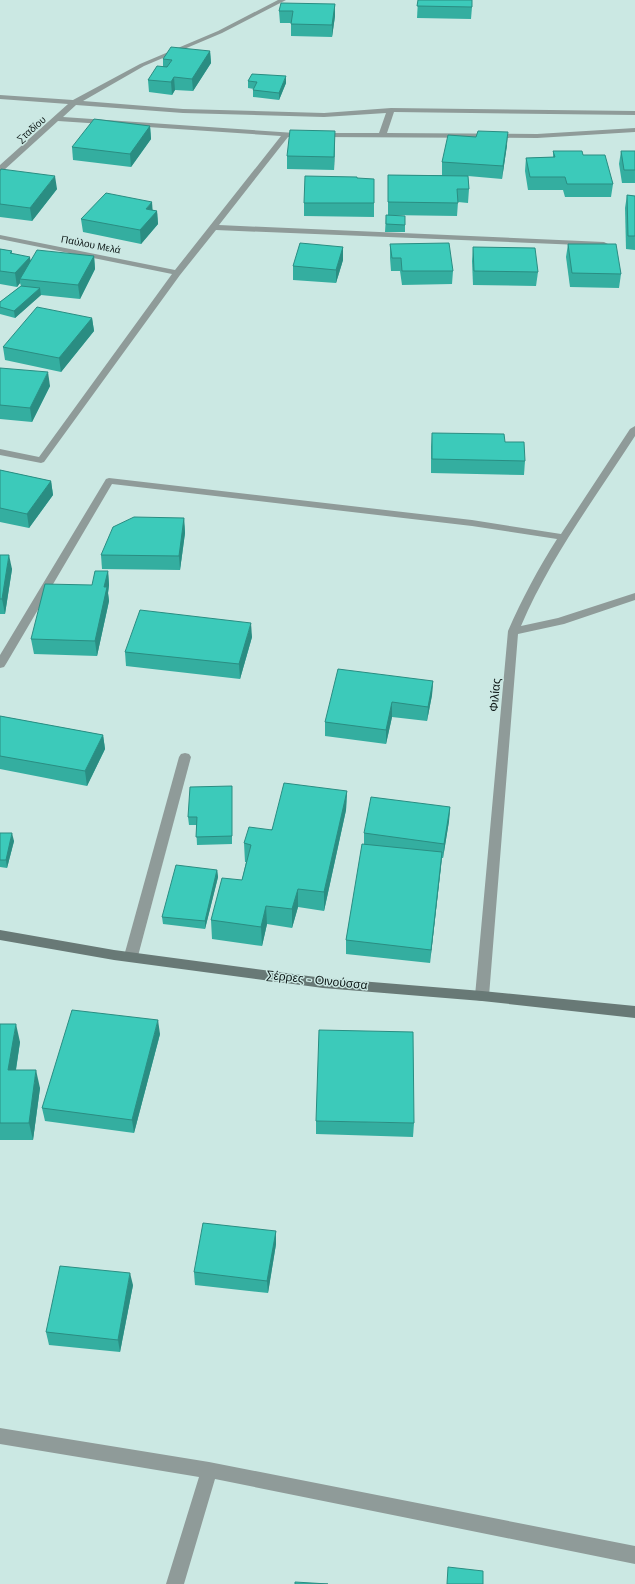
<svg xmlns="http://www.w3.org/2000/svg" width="635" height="1584" font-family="'Nunito Sans',sans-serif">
	<rect width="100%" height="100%" fill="#cbe8e3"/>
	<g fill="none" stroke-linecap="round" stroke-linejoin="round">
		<!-- street -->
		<g fill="#8f9b99" fill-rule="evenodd">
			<path d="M278,0H286L222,33L144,66L83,101L183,109L324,113L391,108L635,111V115L394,112L387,133L537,134L635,128V132L537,138L320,137L316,135L317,133H379L386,113L324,117L183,113L76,105L63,117L295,133V137H288L219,225L604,242L608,244L604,246L216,230L180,275L44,462L41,463L0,455V449L39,457L172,274L0,239V235L175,270L281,136L58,121L3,171H0V165L68,104L0,99V95L73,100L140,64L218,31Z"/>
			<path d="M635,426V436C595,498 550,558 521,626L558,618L635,593V600L564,624L518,634L489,996L487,1000L482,1001L477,1000L475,996L508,631C522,599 538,569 557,539L472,526L112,484L6,664L4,667L0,668V655L106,479L109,478L472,520L561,534L630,429Z"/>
			<path d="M185,753L189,754L191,757L138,956L136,960L131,961L126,960L124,956L179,757L181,754Z"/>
			<path d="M0,1428L209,1462L635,1546V1564L215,1479L184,1584H166L199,1477L0,1444Z"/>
		</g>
		<!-- secondary -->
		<path fill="#687976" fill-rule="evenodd" d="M0,930L114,950L323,978L482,991L635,1006V1018L482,1001L323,988L114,960L0,940Z"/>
	</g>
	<!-- wall -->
	<g fill="#34aea0">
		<path d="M418,0L472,7L471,19L417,18Z"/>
		<path d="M335,4V16L332,37L291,36V23H280L279,11Z"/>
		<path d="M210,51L211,63L193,91L175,90L172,95L149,92L148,80L163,67V59Z"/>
		<path d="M248,81L286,83L279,100L253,97V90L254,89L248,88Z"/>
		<path d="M150,126L151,139L131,167L73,160L72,147Z"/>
		<path d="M335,144L334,170L287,169V156Z"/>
		<path d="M507,145L502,179L468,176L469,189L468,203L458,202L457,216L388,215V175H455H442V162Z"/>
		<path d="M553,151L583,155L613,184L611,197H565L563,190H528L525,171L526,158L553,157Z"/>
		<path d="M621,151H635V183H622L619,164Z"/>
		<path d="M0,171L57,189L32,221L0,217Z"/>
		<path d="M357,178L374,203V217L304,216V203Z"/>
		<path d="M627,195L635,196V250L626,249L625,208Z"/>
		<path d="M153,210L157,211L158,224L141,244L83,232L81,219Z"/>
		<path d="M386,215L405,216V232H385Z"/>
		<path d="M390,244L453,271L452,284L402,285L400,271H391L390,258Z"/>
		<path d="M568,244L621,274L619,288L570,287L566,257Z"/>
		<path d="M343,247V260L336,283L293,280V266Z"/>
		<path d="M473,247L538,272L536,286L473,285L472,261Z"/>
		<path d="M0,249L12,251V254L31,260L94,256L95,269L80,299L41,295L15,318L0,314V302L21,286L20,283L17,287L0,284Z"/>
		<path d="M92,318L94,331L61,372L5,360L3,347Z"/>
		<path d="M0,368L50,386L32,422L0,419Z"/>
		<path d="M432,433L505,442L525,461L524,475L431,473V447Z"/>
		<path d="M0,470L51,481L53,495L29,528L0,522Z"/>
		<path d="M184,518L185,533L180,570L102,569L101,555Z"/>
		<path d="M0,555L12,569L5,614H0Z"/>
		<path d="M108,571L109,585L108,593L109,601L97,656L34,654L31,639Z"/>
		<path d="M252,637L240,679L126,666L125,652Z"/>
		<path d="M433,681L432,695L427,721L392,717L386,744L325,736V722Z"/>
		<path d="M0,716L103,735L105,749L87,786L0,769Z"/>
		<path d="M347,791L346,810L324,911L298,907L292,928L267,924L262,946L212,939L211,920L242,880L246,862H245L244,843Z"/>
		<path d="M232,793V844L197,845L196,825H189L188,817Z"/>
		<path d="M450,807L449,821L443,858H442L430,963L346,954V940L364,844V833Z"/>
		<path d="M0,833L14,841L7,868L0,867Z"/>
		<path d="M217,870L218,877L205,929L163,924L162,917Z"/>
		<path d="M0,1024L20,1042L16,1070L40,1088L33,1140H0Z"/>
		<path d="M160,1034L134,1133L45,1121L42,1108Z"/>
		<path d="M316,1121L414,1123L413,1137L316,1134Z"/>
		<path d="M276,1231V1244L268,1293L195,1285L194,1272Z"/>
		<path d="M133,1285L120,1352L49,1345L46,1332Z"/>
	</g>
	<!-- shaded-wall -->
	<g fill="#2a8d82">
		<path d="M335,4V16L332,37V25Z"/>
		<path d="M210,51L211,63L193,91L192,79Z"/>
		<path d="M286,76V83L279,100V93Z"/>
		<path d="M174,77L175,90L172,95L171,82Z"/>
		<path d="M150,126L151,139L131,167L130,154Z"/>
		<path d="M335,131V144L334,170V157Z"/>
		<path d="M508,132L507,145L502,179L503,166Z"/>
		<path d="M55,176L57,189L32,221L30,208Z"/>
		<path d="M152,202L153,215L146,209Z"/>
		<path d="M157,211L158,224L141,244L140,230Z"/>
		<path d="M343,247V260L336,283V270Z"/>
		<path d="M94,256L95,269L80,299L78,285Z"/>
		<path d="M30,257L32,270L20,279V283L17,287L15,273Z"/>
		<path d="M40,288L41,295L15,318L14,311Z"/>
		<path d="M92,318L94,331L61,372L59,358Z"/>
		<path d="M48,372L50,386L32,422L30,408Z"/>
		<path d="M51,481L53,495L29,528L27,514Z"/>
		<path d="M184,518L185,533L180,570L179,556Z"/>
		<path d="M9,555L12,569L5,614L2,599Z"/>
		<path d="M108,571L109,585L108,593L109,601L97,656L95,641L104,587Z"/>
		<path d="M251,623L252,637L240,679L239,664Z"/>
		<path d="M433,681L432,695L427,721L428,707Z"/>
		<path d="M392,702V717L386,744V730Z"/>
		<path d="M103,735L105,749L87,786L85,771Z"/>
		<path d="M347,791L346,810L324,911V892Z"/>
		<path d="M450,807L449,821L443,858L444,844Z"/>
		<path d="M12,833L14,841L7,868L6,860Z"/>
		<path d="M442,852L441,866L430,963L431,950Z"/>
		<path d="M217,870L218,877L205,929V921Z"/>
		<path d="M298,889V907L292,928V909Z"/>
		<path d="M266,906L267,924L262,946L261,927Z"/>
		<path d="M158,1020L160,1034L134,1133L132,1120Z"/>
		<path d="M16,1024L20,1042L13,1088L8,1070Z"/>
		<path d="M36,1070L40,1088L33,1140L29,1123Z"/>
		<path d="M276,1231V1244L268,1293L267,1281Z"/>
		<path d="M130,1273L133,1285L120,1352L118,1340Z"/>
	</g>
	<!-- building -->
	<g fill="#3ccaba" stroke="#2a8d82">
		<path d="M418,0H472V7L417,6Z"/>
		<path d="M281,3L335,4L332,25L291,24L293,11H279Z"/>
		<path d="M171,47L210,51L192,79L174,77L171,82L148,80L157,66L167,67L172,60L163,59Z"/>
		<path d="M252,74L286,76L279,93L253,90L257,82L248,81Z"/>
		<path d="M94,119L150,126L130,154L72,147Z"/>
		<path d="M290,130L335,131L334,157L287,156Z"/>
		<path d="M478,131L508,132L503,166L442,162L448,135L476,137Z"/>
		<path d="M553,151H582L583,155H605L613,184H567L565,177H530L526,158L555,157Z"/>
		<path d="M621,151H635V170H624Z"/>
		<path d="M1,169L55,176L30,208L0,204V171Z"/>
		<path d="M388,175L468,176L469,189H457L458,203L388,202Z"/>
		<path d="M305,176L357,177V178L374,179V203H304Z"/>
		<path d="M106,193L152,202L146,209L157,211L140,230L81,219Z"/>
		<path d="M627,195L635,196V236H628Z"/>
		<path d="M386,215L405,216V225L386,224Z"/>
		<path d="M300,243L343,247L336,270L293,266Z"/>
		<path d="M449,243L453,271H402L401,258H392L390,244Z"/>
		<path d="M568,244H616L621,274L572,273Z"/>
		<path d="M473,247L535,248L538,272L474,271Z"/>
		<path d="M0,249L12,251L10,253L30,257L15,273L0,271Z"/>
		<path d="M37,250L94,256L78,285L20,279Z"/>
		<path d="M21,286L40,288L14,311L0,307V302Z"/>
		<path d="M37,307L92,318L59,358L3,347Z"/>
		<path d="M0,368L48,372L30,408L0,405Z"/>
		<path d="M432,433L504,434L505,442H524L525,461L432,459Z"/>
		<path d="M0,470L51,481L27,514L0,508Z"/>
		<path d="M134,517L184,518L179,556L101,555L113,527Z"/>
		<path d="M0,555H9L2,599H0Z"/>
		<path d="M95,571H108L104,587H107L95,641L31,639L45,584L92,585Z"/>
		<path d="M140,610L251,623L239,664L125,652Z"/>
		<path d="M338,669L433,681L428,707L392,702L386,730L325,722Z"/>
		<path d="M0,716L103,735L85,771L0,756Z"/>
		<path d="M284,783L347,791L324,892L298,889L292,909L266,906L261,927L211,920L222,878L242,880L251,845L244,843L249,827L272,830Z"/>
		<path d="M232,786V836L196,837L197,817H188L190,787Z"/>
		<path d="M371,797L450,807L444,844L364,833Z"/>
		<path d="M0,833H12L6,860H0Z"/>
		<path d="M362,844L442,852L431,950L346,940Z"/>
		<path d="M176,865L217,870L205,921L162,917Z"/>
		<path d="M72,1010L158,1020L132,1120L42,1108Z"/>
		<path d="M0,1024H16L8,1070H36L29,1123H0Z"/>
		<path d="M319,1030L413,1032L414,1123L316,1121Z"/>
		<path d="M203,1223L276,1231L267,1281L194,1272Z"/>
		<path d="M60,1266L130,1273L118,1340L46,1332Z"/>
		<path d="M448,1567L483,1571V1584H447Z"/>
		<path d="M295,1582L328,1584H295Z"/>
	</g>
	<g text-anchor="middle" stroke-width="3" stroke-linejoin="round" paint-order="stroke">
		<!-- far-street labels -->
		<g font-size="10" fill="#0e1817" stroke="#cbe8e3">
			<text transform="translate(31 129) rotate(-41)" y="4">Σταδίου</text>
			<text transform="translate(91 244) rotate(11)" y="4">Παύλου Μελά</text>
		</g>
		<!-- street labels -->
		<g font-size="12" fill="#0e1817" stroke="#cbe8e3">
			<text transform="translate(495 695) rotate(-85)" y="4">Φιλίας</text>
			<text transform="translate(317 980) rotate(6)" y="4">Σέρρες - Οινούσσα</text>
		</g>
	</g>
</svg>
